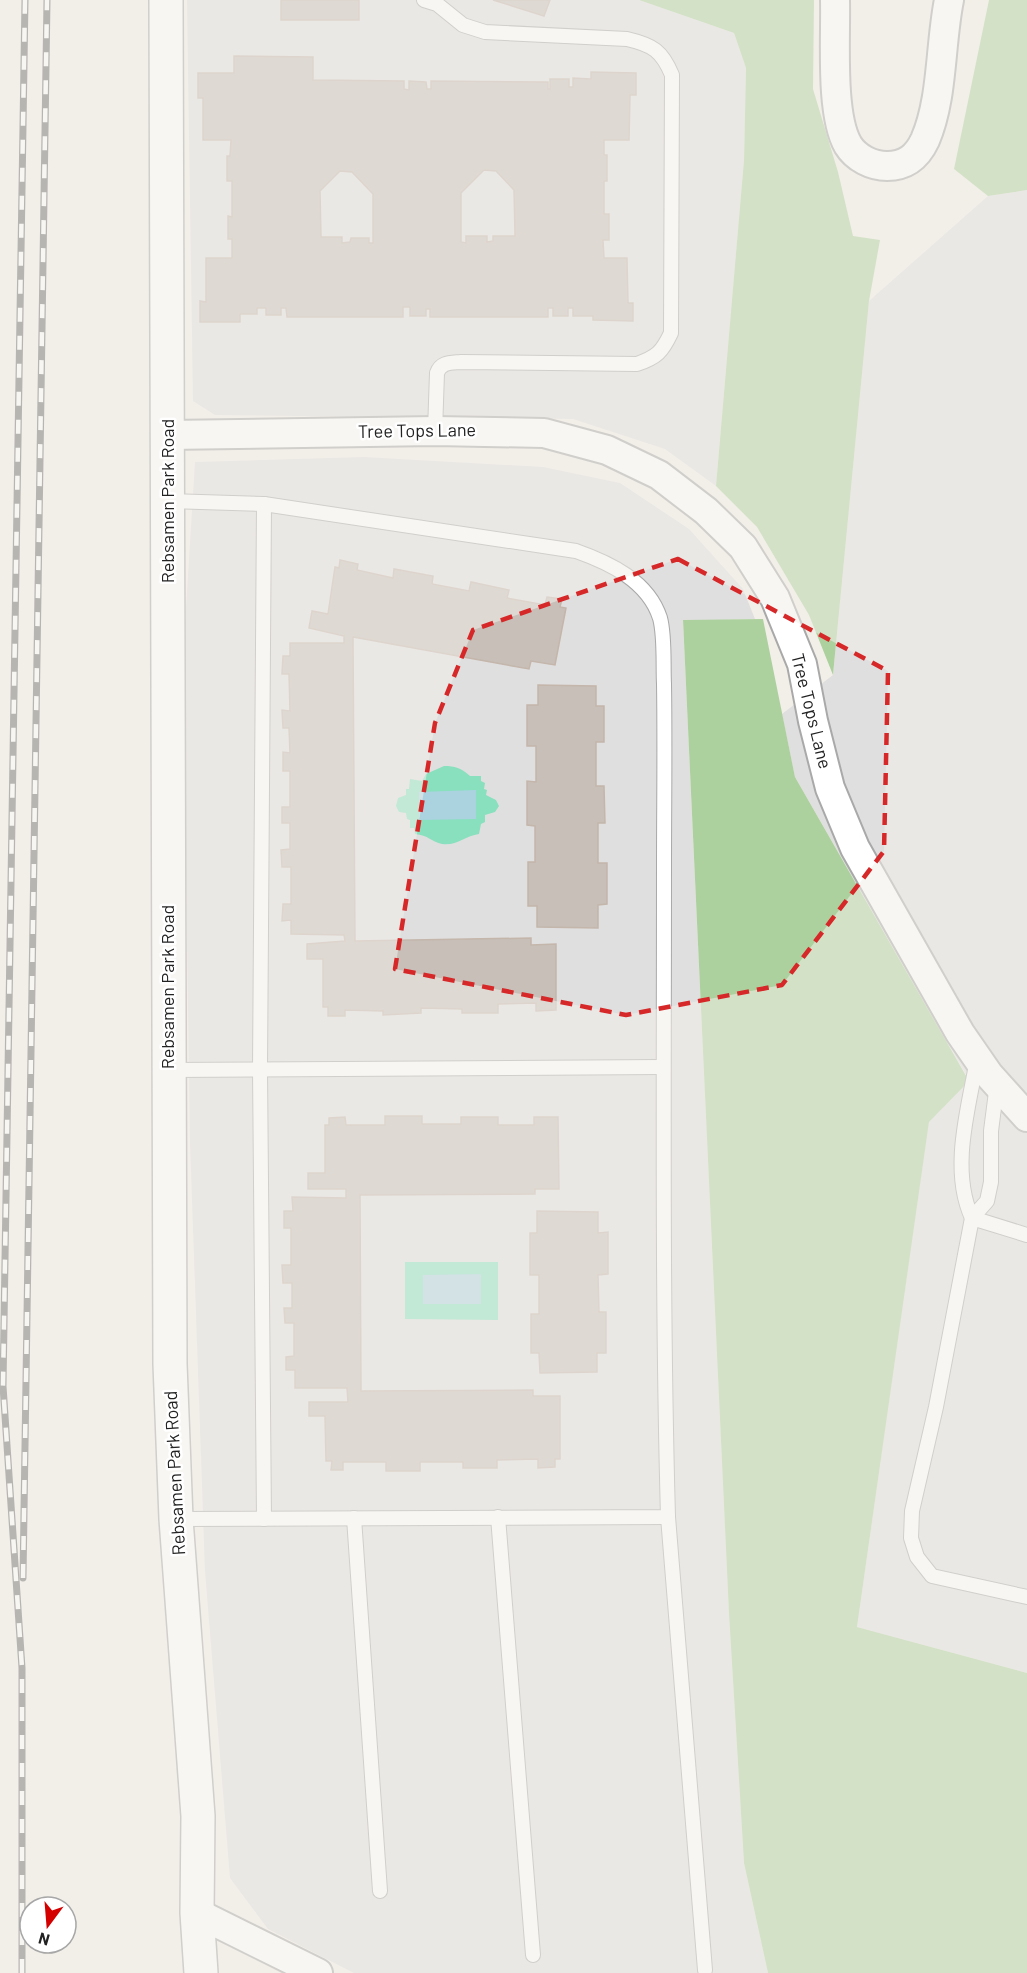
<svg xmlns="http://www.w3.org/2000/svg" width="1027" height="1973" font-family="Barlow,sans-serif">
	<rect width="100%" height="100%" fill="#f2efe9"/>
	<!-- residential -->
	<g fill="#e0dfdf">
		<path d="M187,0H639L734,33L746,68L744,160L716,486L665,449L573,419L215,415L193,401Z"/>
		<path d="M1027,190V1673L857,1627L929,1121L969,1080L795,777L782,714L833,675L869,301L988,196Z"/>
		<path d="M364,457L543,467L620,483L689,529L743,589L755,619L683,621L729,1614L744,1863L768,1973H354L268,1929L230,1878L205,1571L190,1142L183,657L195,462Z"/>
	</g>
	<!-- forest -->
	<g fill="#add19e">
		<path d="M639,0H814L813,89L838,172L853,236L880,240L869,301L833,675L809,615L757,527L716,486L744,160L746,68L734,33Z"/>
		<path d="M989,0H1027V190L988,196L954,169Z"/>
		<path d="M763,619L795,777L969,1081L929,1122L857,1627L1027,1673V1973H768L744,1863L729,1614L683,620Z"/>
	</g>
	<!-- pitch -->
	<g fill="#88e0be">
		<path d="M444,766C455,766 461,768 470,776H481V781L485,783L484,789L487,790L486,795L496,800L499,806L495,812L485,815V822L481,824L479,834C465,836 457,846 442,844C432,842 428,835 415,834L414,828H410V820L407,819L406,813L399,812L396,806L398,798L406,795V789H409L410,779L422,781L426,774Z"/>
		<path d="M405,1262H498V1320L405,1319Z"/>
	</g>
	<!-- water -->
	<g fill="#aad3df">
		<path d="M476,790V819L419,820V792Z"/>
		<path d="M481,1274V1304H423V1275Z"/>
	</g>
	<!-- building -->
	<g fill="#c7bfb8" stroke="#c4b6ab" stroke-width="1.5" fill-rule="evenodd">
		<rect x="281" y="0" width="78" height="20"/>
		<path d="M493,0H550L544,16Z"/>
		<path d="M234,56L313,57V80L404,81V89L409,90V81L426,82L427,89H431V81L548,82V89H550V79H569V87H573V78L591,79V72L636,73V95H630L629,140H604V155H607V181H604V214H609V240H603L604,258H627L628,303H633V321L593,320V316H573V308H568V316H553V308H548V317H430V309H426V316H410V307H403V317H287L286,308H281V315H266V308H257V314H240V322H200V301L206,302V258H232V239H228V216L232,217V181H227V156H230L231,140H203V98H198V73H234ZM484,170L496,171L514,190L515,236H493V241L487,242V236H466V243L461,242V193ZM340,171L352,172L373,194V243H369V238H351L350,242L342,243V237H321L320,191Z"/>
		<path d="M340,560L358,564L357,570L393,578L394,569L433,576L432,584L469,591L471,582L509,590L507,598L545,605L547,597L562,599L560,607L566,608L555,665L531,661L529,669L353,637L355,941L531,938V945L556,944V1010L536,1011V1003L498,1004V1013H462V1009L421,1008V1013L383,1015V1011L345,1010V1016H328V1007H323V959H307V944L345,941L344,935L291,934V920L282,921L283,904H291V867H282L281,850L290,849V823H282V807H290V771H283V752L290,753L289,728H283L282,710L290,711L289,674H282L283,656H290V643H344V636L309,628L312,611L328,614L335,567L339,568Z"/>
		<path d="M538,685L596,686V706H604V742H596V786H604L605,823H598V863H607V904L598,905V928L537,927V906H528V862H535V826L527,825V781L536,782V746H527V705H538Z"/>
		<path d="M385,1116H422V1124H461V1117H498V1125H534V1117H558L559,1189H535V1194L360,1195L361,1391L533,1390V1396H560V1459H555V1467L538,1468V1459L497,1460V1468H463V1462H420V1471H386V1462H343V1470H331L332,1461H326L325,1416H309V1402H348L347,1388H295V1370H286V1357L294,1356V1323H285L284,1308H292V1283H283L282,1265H291V1228H284V1211H293L292,1197L346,1198V1189H308V1173H325V1125H329V1118L345,1117L346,1125H385Z"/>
		<path d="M537,1211L598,1212V1233L608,1232V1274L598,1275L599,1312H606V1353H597V1372L540,1373L539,1353H531V1314H539V1275H530V1233H537Z"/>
	</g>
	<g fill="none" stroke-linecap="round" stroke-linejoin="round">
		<defs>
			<g id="service">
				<path d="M424,0L437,4L463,25L485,32L627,39C653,45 662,51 672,75L671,333C662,352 657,357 637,364L461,362C450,363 441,362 437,373L435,431"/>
				<path d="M169,501L264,504L576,551C610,563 648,581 660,618C665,636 663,665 664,684C665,745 664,806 664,867C664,1084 662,1300 668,1517L176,1519"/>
				<path d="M264,504L260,1069L264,1519"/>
				<path d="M977,1060C968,1110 950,1170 972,1218L987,1201L991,1182V1131L997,1084"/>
				<path d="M170,1070L663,1067"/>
				<path d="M1027,1235L972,1218L936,1407L912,1511L911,1538L917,1557L932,1576L1027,1597"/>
				<path d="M498,1517L533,1955"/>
				<path d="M668,1517L705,1970"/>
				<path d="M354,1518L380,1891"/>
			</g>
			<g id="minor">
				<path d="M835,0C836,37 830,114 848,145C856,158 872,166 887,166C906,166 917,157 925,140C943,99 940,44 949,0"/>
				<path d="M168,435L435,431L544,433L607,450L659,475L706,511L743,547L775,598L802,664L813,721L830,788L855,848L960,1033L989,1075L1027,1117"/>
				<path d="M197,1913L318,1973"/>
			</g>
			<path id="tertiary" d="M166,0L170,1364L176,1519L198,1816L197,1913L201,1973"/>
		</defs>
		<!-- service casing -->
		<use href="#service" stroke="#a9a9a9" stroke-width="16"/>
		<!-- minor casing -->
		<use href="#minor" stroke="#a9a9a9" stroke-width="32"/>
		<!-- tertiary casing -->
		<use href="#tertiary" stroke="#a9a9a9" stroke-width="36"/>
		<!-- service -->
		<use href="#service" stroke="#fff" stroke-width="14"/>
		<!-- minor -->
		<use href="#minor" stroke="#fff" stroke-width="28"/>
		<!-- tertiary -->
		<use href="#tertiary" stroke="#fff" stroke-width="33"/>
		<defs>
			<g id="rail">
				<path d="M23,1578L47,0"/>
				<path d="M22,1973V1668L3,1386L25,0"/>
			</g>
		</defs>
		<!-- rail casing -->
		<use href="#rail" stroke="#707070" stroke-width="7"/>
		<!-- rail -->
		<use href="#rail" stroke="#fff" stroke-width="4.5" stroke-dasharray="14" stroke-linecap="butt"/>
	</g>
	<!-- marked area -->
	<path d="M0 0H1027V1973H0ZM678,559L888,671L884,851L782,985L626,1015L395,969L435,723L473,630Z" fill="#f2efe9" fill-opacity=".55" fill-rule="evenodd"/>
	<path fill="none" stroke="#d62828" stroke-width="4.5" stroke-dasharray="12 8" stroke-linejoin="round" d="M678,559L888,671L884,851L782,985L626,1015L395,969L435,723L473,630Z"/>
	<g text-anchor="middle" stroke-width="5" stroke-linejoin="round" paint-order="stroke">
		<!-- street labels -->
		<g font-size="18" fill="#222" stroke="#fff">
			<text transform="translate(417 431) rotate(-1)" y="6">Tree Tops Lane</text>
			<text transform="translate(168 501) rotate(-90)" y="6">Rebsamen Park Road</text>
			<text transform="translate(811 711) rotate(76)" y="6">Tree Tops Lane</text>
			<text transform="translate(168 987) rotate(-90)" y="6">Rebsamen Park Road</text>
			<text transform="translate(175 1473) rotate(-93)" y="6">Rebsamen Park Road</text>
		</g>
	</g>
	<!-- north arrow -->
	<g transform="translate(48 1925) rotate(196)"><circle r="28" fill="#ffffff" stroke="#a7a7a7" stroke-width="1.5"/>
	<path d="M0-4.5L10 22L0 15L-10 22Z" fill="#d40000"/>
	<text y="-9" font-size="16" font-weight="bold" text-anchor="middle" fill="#222222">N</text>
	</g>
</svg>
